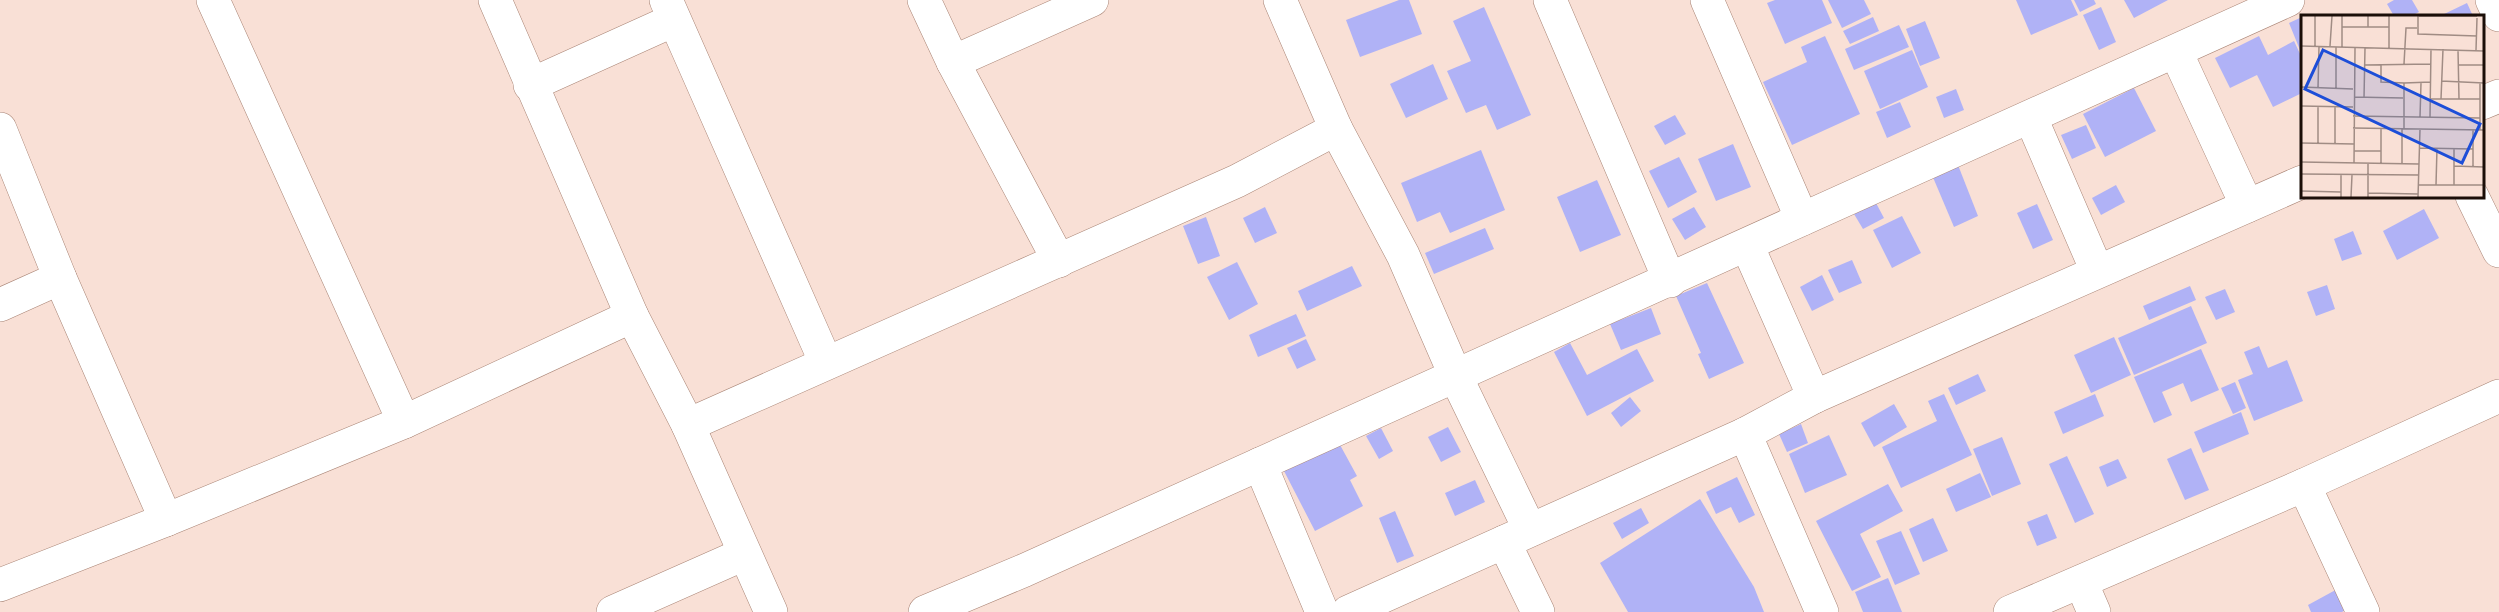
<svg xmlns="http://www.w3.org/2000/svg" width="2499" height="612" font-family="'Space Grotesk',sans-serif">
	<rect width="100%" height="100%" fill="#f9e0d6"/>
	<!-- building -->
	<g fill="#b0b2f6">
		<path d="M1399,0H1409L1422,34L1360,57L1346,20Z"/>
		<path d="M1775,0H1822L1832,23L1785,44L1767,3Z"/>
		<path d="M1828,0H1864L1871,14L1842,28Z"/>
		<path d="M2016,0H2071L2078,15L2031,35Z"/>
		<path d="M2074,0H2094L2096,4L2080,12Z"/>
		<path d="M2124,0H2168L2134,18Z"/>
		<path d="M2394,0H2412L2419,12L2411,16H2394L2387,4Z"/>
		<path d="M2467,3L2473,16H2440Z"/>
		<path d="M1484,7L1531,115L1497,130L1486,105L1466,113L1447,71L1471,61L1453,21Z"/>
		<path d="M2101,7L2116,42L2099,50L2083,15Z"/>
		<path d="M1873,17L1879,31L1850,44L1843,31Z"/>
		<path d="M2302,17V49L2300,50L2289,23Z"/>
		<path d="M1925,21L1940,58L1920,66L1906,29Z"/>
		<path d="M1899,25L1909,47L1854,70L1845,49Z"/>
		<path d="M1825,36L1860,114L1792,145L1763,82L1807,62L1801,47Z"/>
		<path d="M2259,36L2268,55L2294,41L2302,58V93L2273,107L2257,75L2230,88L2215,58Z"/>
		<path d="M1912,50L1928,87L1880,109L1864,71Z"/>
		<path d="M1433,64L1448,99L1406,118L1390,84Z"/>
		<path d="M2134,88L2156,131L2105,157L2083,114Z"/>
		<path d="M1956,89L1964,110L1944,118L1936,97Z"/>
		<path d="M1900,102L1911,127L1887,138L1876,112Z"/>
		<path d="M1675,115L1686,134L1665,145L1654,126Z"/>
		<path d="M2086,125L2096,148L2072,159L2061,135Z"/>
		<path d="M1733,144L1751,187L1716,201L1698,159Z"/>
		<path d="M1481,150L1505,210L1450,233L1440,212L1417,222L1401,183Z"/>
		<path d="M1679,157L1697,192L1668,208L1649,171Z"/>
		<path d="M1958,165L1978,216L1954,227L1932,175Z"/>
		<path d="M1597,180L1621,235L1580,252L1557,197Z"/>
		<path d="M2116,185L2125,202L2101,215L2092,198Z"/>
		<path d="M1876,203L1884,218L1863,229L1854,214Z"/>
		<path d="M2037,204L2053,240L2033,249L2017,213Z"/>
		<path d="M1265,207L1277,233L1255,243L1243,218Z"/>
		<path d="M1694,207L1706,227L1685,240L1672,219Z"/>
		<path d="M2424,209L2439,238L2397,260L2383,231Z"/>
		<path d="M1902,216L1921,253L1892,268L1873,230Z"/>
		<path d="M1206,217L1220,256L1198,264L1183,226Z"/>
		<path d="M1485,228L1494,249L1434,274L1425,253Z"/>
		<path d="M2353,231L2362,254L2342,261L2334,239Z"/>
		<path d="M1852,260L1862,283L1839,293L1828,270Z"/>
		<path d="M1237,262L1258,304L1229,320L1207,277Z"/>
		<path d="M1352,266L1362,286L1307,311L1298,291Z"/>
		<path d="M1822,275L1834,300L1812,311L1800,287Z"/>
		<path d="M1707,283L1744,363L1709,379L1698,354L1701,353L1676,296Z"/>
		<path d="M2327,285L2335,309L2316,316L2307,292Z"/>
		<path d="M2190,286L2196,300L2149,320L2143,306Z"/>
		<path d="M2225,289L2235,312L2216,320L2205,297Z"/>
		<path d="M2191,306L2207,343L2134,375L2118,338Z"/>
		<path d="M1651,308L1661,334L1621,350L1610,324Z"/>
		<path d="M1296,314L1306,336L1258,357L1249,335Z"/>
		<path d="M2114,337L2131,375L2091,393L2074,355Z"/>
		<path d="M1306,339L1316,360L1297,369L1287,348Z"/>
		<path d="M1570,343L1587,375L1637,349L1654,381L1587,416L1554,352Z"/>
		<path d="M2259,346L2268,368L2287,360L2303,401L2254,421L2238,380L2253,374L2244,352Z"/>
		<path d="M2201,349L2219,390L2191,402L2183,383L2162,392L2172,415L2154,423L2134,377Z"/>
		<path d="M1978,374L1986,391L1956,405L1948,388Z"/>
		<path d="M2235,382L2246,408L2233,414L2221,388Z"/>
		<path d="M1944,394L1972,455L1901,488L1882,447L1937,421L1928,401Z"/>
		<path d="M2095,394L2104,416L2063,434L2054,412Z"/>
		<path d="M1630,397L1641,411L1621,427L1611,413Z"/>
		<path d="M1894,404L1907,427L1874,447L1861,423Z"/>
		<path d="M2241,412L2249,434L2203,453L2194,432Z"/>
		<path d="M1801,424L1808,443L1787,452L1779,434Z"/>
		<path d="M1448,427L1461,452L1441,462L1428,437Z"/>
		<path d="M1381,428L1393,451L1379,459L1366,436Z"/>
		<path d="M1829,435L1847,475L1805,493L1789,454Z"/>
		<path d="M2002,437L2021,484L1992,496L1973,449Z"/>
		<path d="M1339,443L1357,476L1350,480L1363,506L1315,531L1284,471Z"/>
		<path d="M2191,448L2209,490L2185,500L2167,459Z"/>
		<path d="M2067,456L2094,514L2075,523L2049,464Z"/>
		<path d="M2118,459L2127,478L2107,487L2099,467Z"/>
		<path d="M1980,473L1991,497L1956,512L1946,489Z"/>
		<path d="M1737,477L1755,515L1739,523L1731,507L1716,514L1706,492Z"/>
		<path d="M1475,480L1485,502L1455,516L1445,493Z"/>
		<path d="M1888,484L1903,511L1860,534L1881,577L1852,591L1816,521Z"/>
		<path d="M1700,499L1754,587L1764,612H1628L1600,563Z"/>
		<path d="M1641,508L1649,523L1622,539L1613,523Z"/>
		<path d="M1395,511L1414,556L1397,563L1379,518Z"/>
		<path d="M2047,514L2057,538L2037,546L2027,522Z"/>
		<path d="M1933,518L1948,551L1923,562L1909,529Z"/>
		<path d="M1901,531L1920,574L1895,585L1876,541Z"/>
		<path d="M1888,578L1902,612H1863L1855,592Z"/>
		<path d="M2341,587L2352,606L2342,612H2311L2308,605Z"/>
	</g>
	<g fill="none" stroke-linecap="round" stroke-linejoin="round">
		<defs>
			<g id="minor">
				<path d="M213,0L404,422"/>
				<path d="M495,0L632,316L688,425L771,612"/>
				<path d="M666,0L826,363"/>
				<path d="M924,0L953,62L1092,0"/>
				<path d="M1280,0L1336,129L1403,255L1456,377L1530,530"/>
				<path d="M1550,0L1670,281"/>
				<path d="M1707,0L1802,219"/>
				<path d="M2492,0L2499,15"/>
				<path d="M2176,52L2247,206"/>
				<path d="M953,62L1059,261"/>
				<path d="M530,85L674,20"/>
				<path d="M2482,103L2499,96"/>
				<path d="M2031,118L2097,271"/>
				<path d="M0,129L60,278L166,520"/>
				<path d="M2472,196L2499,251"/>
				<path d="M1747,245L1814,397"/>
				<path d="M0,305L60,278"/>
				<path d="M688,425L1237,181L1336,129"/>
				<path d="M1745,434L1822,612"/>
				<path d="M1260,464L1322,612"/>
				<path d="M2304,485L2363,612"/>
				<path d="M1504,542L1538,612"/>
				<path d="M2081,582L2094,612"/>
				<path d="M0,585L166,520L404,422L632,316"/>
				<path d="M613,612L744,554"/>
				<path d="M925,612L1025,570L2288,0"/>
				<path d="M1348,612L1745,434L1814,397L2302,182"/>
				<path d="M2010,612L2304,485L2499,396"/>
			</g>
		</defs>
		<!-- minor casing -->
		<use href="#minor" stroke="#a98475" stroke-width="34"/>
		<!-- minor -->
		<use href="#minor" stroke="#fff" stroke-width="33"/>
	</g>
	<!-- overview -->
	<g transform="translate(2301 15)">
		<rect width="183" height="183" fill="#f9e0d6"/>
		<path fill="none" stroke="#a08c84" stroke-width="1.5" d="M88,1V33M117,1V19L176,21M118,1H176M41,12H67V1M67,12H88M0,31L183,36M14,31V1M29,31L31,1M41,32V1M157,35L158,84M175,35L176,3M103,49L105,13H116M64,50L130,49M80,50V67L103,68V114M157,50H183M140,66L183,68M103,68L130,67M0,72L52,74M17,73L18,31M35,74V32M53,82L102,83M63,83L64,33M129,84H179M140,84L142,34M0,91L52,92M17,92V128M52,101L179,103M119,102L120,68M129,102L130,34M52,113L183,115M101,114V149M172,115V152M179,115V68M0,128L53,129M34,129V92M118,133L172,134M53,136H80M0,147L118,149M53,148L54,33M80,148V114M153,151L183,152M0,159L118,160M118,170H183M135,170L136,133M153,170V134M0,176L40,177M67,178L117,179M40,182V160M50,182L51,160M67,182V148M117,182L119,114"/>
		<path fill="#1d4ed8" fill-opacity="0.15" stroke="#1d4ed8" stroke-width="3" d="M22,35L179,109L161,148L4,74Z"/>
		<rect width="183" height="183" fill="none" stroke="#1b0e08" stroke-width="3"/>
	</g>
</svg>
